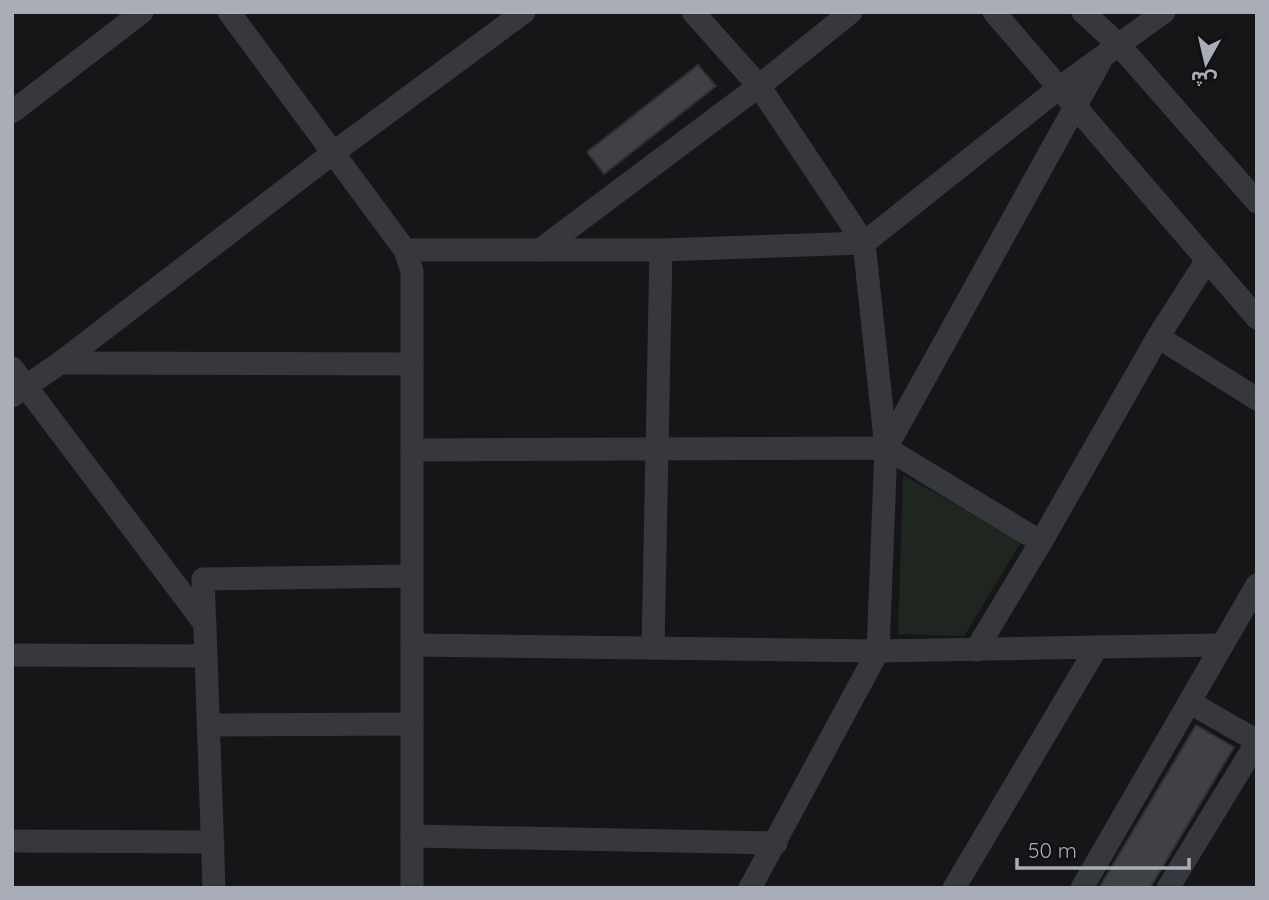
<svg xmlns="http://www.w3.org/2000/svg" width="1269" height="900" font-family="Quicksand,'Noto Sans Arabic',sans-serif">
	<rect width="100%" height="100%" fill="#161618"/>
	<!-- green -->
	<path fill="#1e261f" d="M903,475L1022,541L964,636L898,634Z"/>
	<!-- building -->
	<g fill="#404145" stroke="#303034" stroke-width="2">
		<path d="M698,65L716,86L604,174L587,152Z"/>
		<path d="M1196,725L1234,747L1150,888H1099Z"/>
	</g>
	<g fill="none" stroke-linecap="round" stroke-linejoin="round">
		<!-- minor -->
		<g stroke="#37383d" stroke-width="23">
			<path d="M229,12L405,250L412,271V888"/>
			<path d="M693,12L759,86L864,243L886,448L878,651L750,888"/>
			<path d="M994,12L1257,318"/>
			<path d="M1083,12L1119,45L1257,202"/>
			<path d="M12,112L142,12"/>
			<path d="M405,250H661L653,648"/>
			<path d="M540,250L759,86L851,12"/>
			<path d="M661,250L864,243L1059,88L1164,12"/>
			<path d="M1158,337L1257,399"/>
			<path d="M60,363L412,364"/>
			<path d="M12,368L205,624"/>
			<path d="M12,396L60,363L333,153L524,12"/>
			<path d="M886,448L1100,62"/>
			<path d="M412,450L886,448L1041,542L976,650"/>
			<path d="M1041,542L1158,337L1207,260"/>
			<path d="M412,645L878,651L1097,647L954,888"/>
			<path d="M1097,647L1222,645"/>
			<path d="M12,655L206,656L203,579L412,576"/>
			<path d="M206,656L214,888"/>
			<path d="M1189,702L1257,741"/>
			<path d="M209,725L412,724"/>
			<path d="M412,836L776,843"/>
			<path d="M12,841L213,842"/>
			<path d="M1082,888L1257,585"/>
			<path d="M1168,888L1257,742"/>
		</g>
	</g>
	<!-- border -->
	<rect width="1269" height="900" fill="none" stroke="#a8adb8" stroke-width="28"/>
	<!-- north arrow -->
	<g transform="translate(1206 63) rotate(188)" stroke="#111113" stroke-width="5" paint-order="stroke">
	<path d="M0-5L12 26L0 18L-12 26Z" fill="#a8adb8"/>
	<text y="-10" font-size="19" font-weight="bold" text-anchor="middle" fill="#a8adb8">ش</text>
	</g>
	<!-- scale -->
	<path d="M1017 858v10h172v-10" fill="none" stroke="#a8adb8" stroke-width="3.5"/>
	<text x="1028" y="858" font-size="21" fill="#a8adb8" stroke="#111113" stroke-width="5" paint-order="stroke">50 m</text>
</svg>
